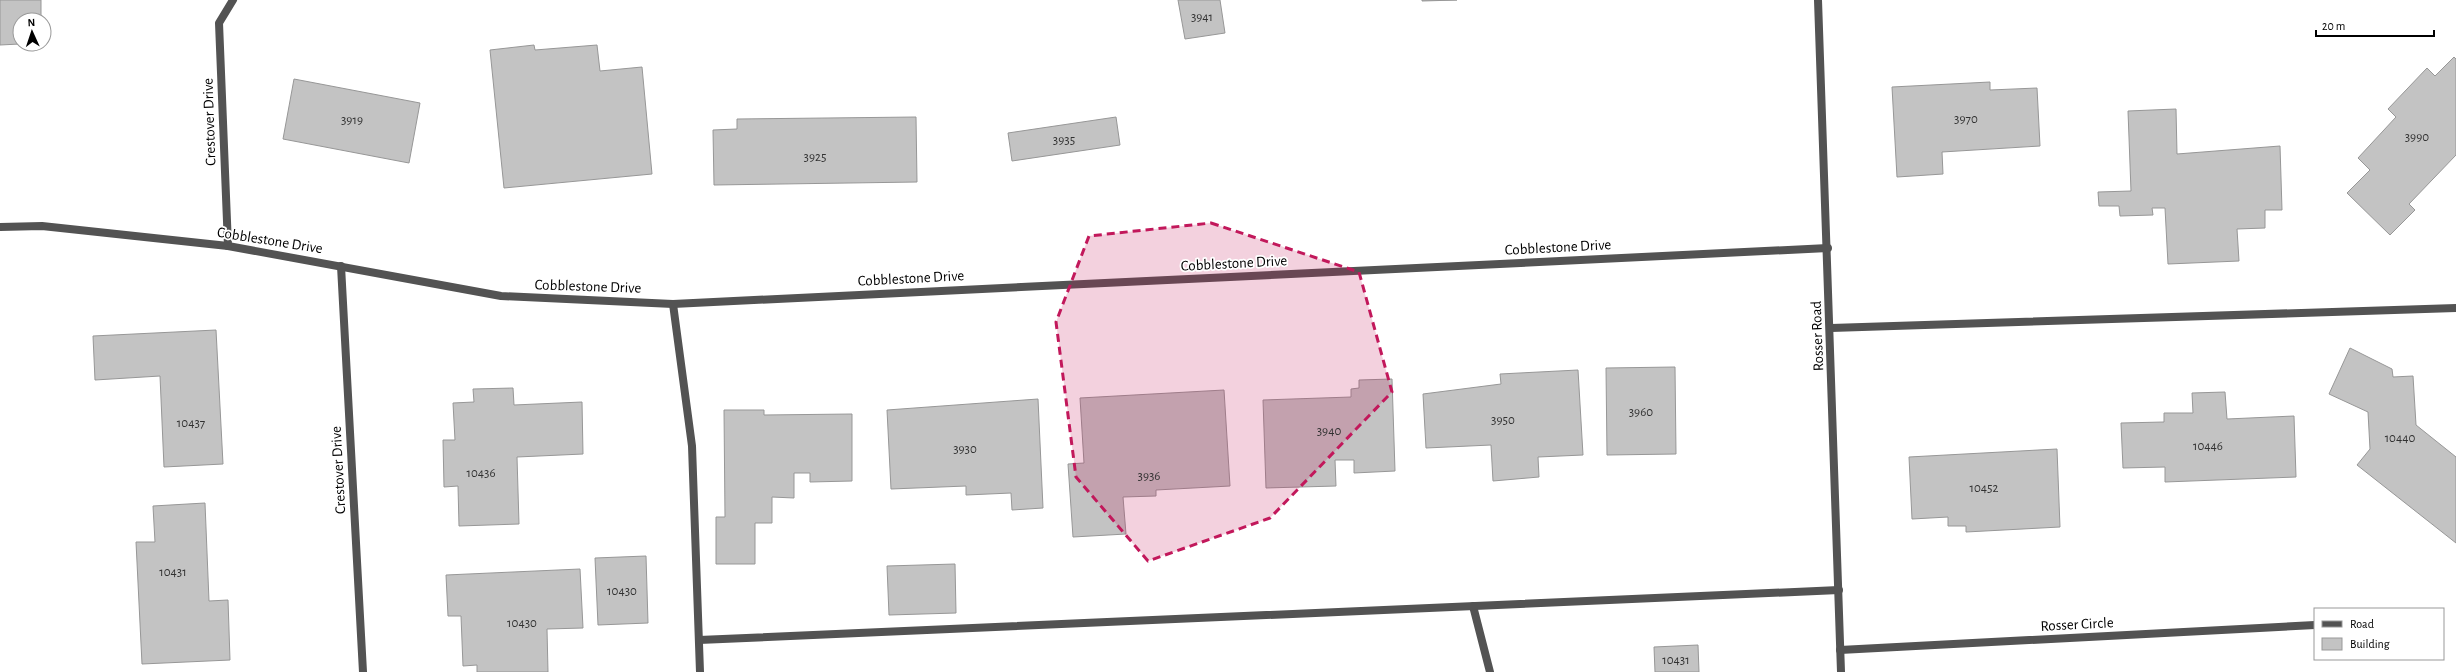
<svg xmlns="http://www.w3.org/2000/svg" width="2456" height="672" font-family="'Alegreya Sans',sans-serif">
	<rect width="100%" height="100%" fill="#fff"/>
	<!-- building -->
	<g fill="#c3c3c3" stroke="#979797">
		<path d="M0,0H41V20H20V44L0,45Z"/>
		<path d="M1178,0H1220L1225,33L1185,39Z"/>
		<path d="M1422,0H1457L1422,1Z"/>
		<path d="M534,45L535,50L597,45L600,71L642,67L652,174L504,188L490,50Z"/>
		<path d="M2454,57L2456,59V155L2409,204L2415,210L2390,235L2347,193L2370,170L2358,158L2396,117L2388,109L2427,68L2435,76Z"/>
		<path d="M294,79L420,103L409,163L283,139Z"/>
		<path d="M1990,82V90L2037,88L2040,146L1942,152L1943,174L1897,177L1892,87Z"/>
		<path d="M2176,109L2177,154L2280,146L2282,210H2265V228L2237,229L2239,261L2168,264L2165,208H2152L2153,215L2120,216L2119,206H2099L2098,192L2131,191L2128,111Z"/>
		<path d="M916,117L917,182L714,185L713,130L737,129V119Z"/>
		<path d="M1116,117L1120,145L1012,161L1008,133Z"/>
		<path d="M216,330L223,464L164,467L160,376L95,380L93,336Z"/>
		<path d="M2350,348L2392,369L2393,377L2413,376L2416,425L2456,457V543L2357,465L2370,449L2368,412L2329,394Z"/>
		<path d="M1675,367L1676,454L1607,455L1606,368Z"/>
		<path d="M1578,370L1583,455L1538,457L1539,477L1493,481L1491,445L1426,448L1423,394L1501,384L1500,374Z"/>
		<path d="M1392,379L1395,471L1354,473V460H1335L1336,486L1266,488L1263,400L1351,397V389L1359,388V380Z"/>
		<path d="M513,388L514,405L582,402L583,454L517,457L519,524L459,526L458,486L444,487L443,440H455L453,403L474,402L473,389Z"/>
		<path d="M1224,390L1230,486L1156,490V496L1123,497L1126,534L1073,537L1068,464L1084,463L1080,398Z"/>
		<path d="M2225,392L2227,419L2294,416L2296,477L2165,482V467L2123,468L2121,423L2164,422V413H2193L2192,393Z"/>
		<path d="M1038,399L1043,508L1012,510L1011,493L966,495V486L891,489L887,410Z"/>
		<path d="M724,410H764V415L852,414V481L810,482V473H794V498L772,497V523H755V564H716V517H725Z"/>
		<path d="M2057,449L2060,527L1966,532V526H1948V517L1912,519L1909,457Z"/>
		<path d="M205,503L209,601L228,600L230,660L142,664L136,542H155L153,506Z"/>
		<path d="M646,556L648,623L598,625L595,558Z"/>
		<path d="M955,564L956,613L889,615L887,566Z"/>
		<path d="M580,569L583,628L547,629L548,672H477V665L463,666L461,616H448L446,575Z"/>
		<path d="M1698,645L1699,672H1655L1654,647Z"/>
	</g>
	<g fill="none" stroke-linecap="round" stroke-linejoin="round">
		<!-- service -->
		<g stroke="#535353" stroke-width="8">
			<path d="M673,304L692,446L700,672"/>
			<path d="M1831,328L2456,308"/>
			<path d="M1473,606L1490,672"/>
			<path d="M699,640L1839,590"/>
		</g>
		<!-- minor -->
		<g stroke="#535353" stroke-width="8">
			<path d="M1818,0L1841,672"/>
			<path d="M0,227L42,226L228,246L501,296L673,304L1828,248"/>
			<path d="M228,246L219,23L233,0"/>
			<path d="M341,266L363,672"/>
			<path d="M1840,650L2315,625"/>
		</g>
	</g>
	<!-- marked area -->
	<path fill="#c2185b" fill-opacity="0.2" stroke="#c2185b" stroke-width="3" stroke-dasharray="8 5" stroke-linejoin="round" d="M1211,223L1359,272L1392,392L1270,518L1148,561L1076,477L1056,322L1089,236Z"/>
	<g text-anchor="middle" stroke-width="3.5" stroke-linejoin="round" paint-order="stroke">
		<!-- number labels -->
		<g font-size="13" fill="#313131">
			<text x="1202" y="21">3941</text>
			<text x="1966" y="123">3970</text>
			<text x="352" y="124">3919</text>
			<text x="2417" y="141">3990</text>
			<text x="1064" y="144">3935</text>
			<text x="815" y="161">3925</text>
			<text x="1641" y="416">3960</text>
			<text x="1503" y="424">3950</text>
			<text x="191" y="427">10437</text>
			<text x="1329" y="435">3940</text>
			<text x="2400" y="442">10440</text>
			<text x="2208" y="450">10446</text>
			<text x="965" y="453">3930</text>
			<text x="481" y="477">10436</text>
			<text x="1149" y="480">3936</text>
			<text x="1984" y="492">10452</text>
			<text x="173" y="576">10431</text>
			<text x="622" y="595">10430</text>
			<text x="522" y="627">10430</text>
			<text x="1676" y="664">10431</text>
		</g>
		<!-- street labels -->
		<g font-size="15" fill="#000" stroke="#fff">
			<text transform="translate(209 122) rotate(-92)" y="5">Crestover Drive</text>
			<text transform="translate(270 240) rotate(9)" y="5">Cobblestone Drive</text>
			<text transform="translate(1558 247) rotate(-3)" y="5">Cobblestone Drive</text>
			<text transform="translate(1234 263) rotate(-3)" y="5">Cobblestone Drive</text>
			<text transform="translate(911 278) rotate(-3)" y="5">Cobblestone Drive</text>
			<text transform="translate(588 286) rotate(2)" y="5">Cobblestone Drive</text>
			<text transform="translate(1817 336) rotate(-92)" y="5">Rosser Road</text>
			<text transform="translate(338 470) rotate(-93)" y="5">Crestover Drive</text>
			<text transform="translate(2077 624) rotate(-3)" y="5">Rosser Circle</text>
		</g>
	</g>
	<!-- legend -->
	<rect x="2314" y="608" width="130" height="52" fill="#ffffff" stroke="#999999"/>
	<rect x="2322" y="621" width="20" height="6" fill="#535353" stroke="#999999"/>
	<text x="2350" y="628" font-size="12" fill="#000000">Road</text>
	<rect x="2322" y="638" width="20" height="12" fill="#c3c3c3" stroke="#999999"/>
	<text x="2350" y="648" font-size="12" fill="#000000">Building</text>
	<!-- north arrow -->
	<g transform="translate(32 32) rotate(357)"><circle r="19" fill="#ffffff" stroke="#999999"/>
	<path d="M0-3L7 15L0 10L-7 15Z" fill="#000000"/>
	<text y="-6" font-size="11" font-weight="bold" text-anchor="middle" fill="#000000">N</text>
	</g>
	<!-- scale -->
	<path d="M2316 30v6h118v-6" fill="none" stroke="#000000" stroke-width="2"/>
	<text x="2322" y="30" font-size="12" fill="#000000" stroke="#ffffff" stroke-width="3" paint-order="stroke">20 m</text>
</svg>
